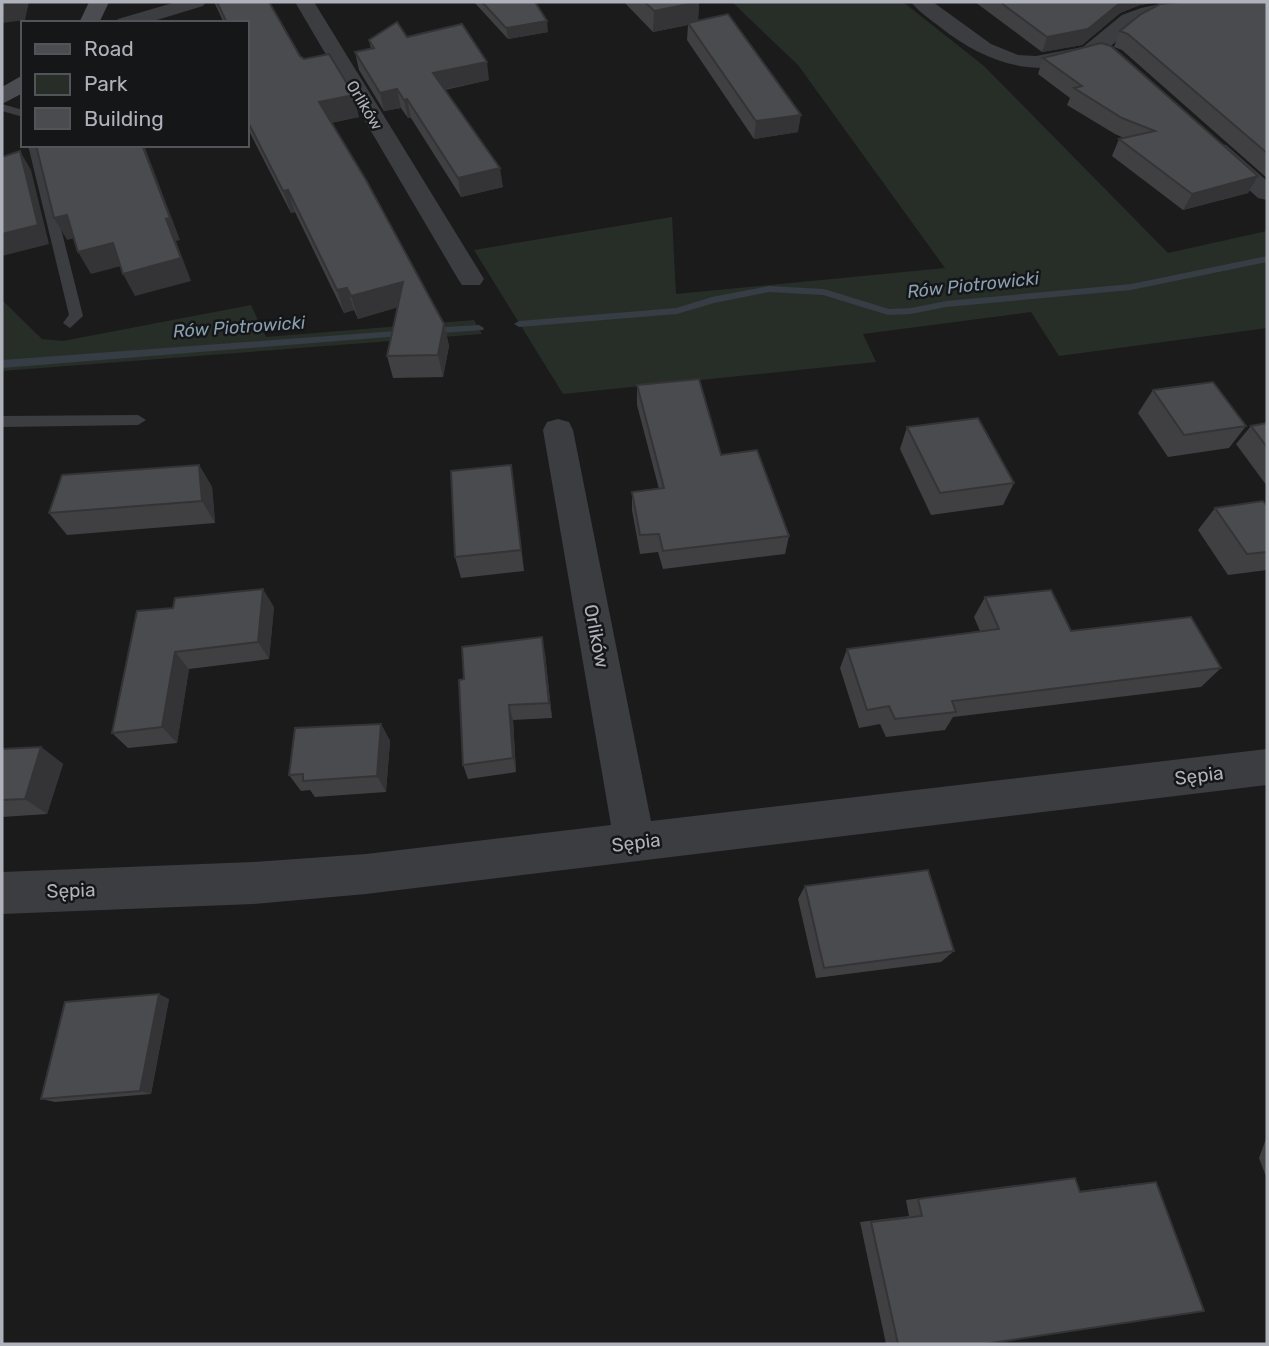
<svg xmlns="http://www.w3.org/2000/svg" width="1269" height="1346" font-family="Rubik,sans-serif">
	<rect width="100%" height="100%" fill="#1b1b1c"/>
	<!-- green -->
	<g fill="#272e28">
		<path d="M732,2H903L984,66L1168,253L1267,231V328L1059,356L1031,312L863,334L876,362L563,394L474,250L672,217L676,294L945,268L798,65Z"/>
		<path d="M2,300L42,339L63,341L251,305L266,337L474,320L482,334L2,371Z"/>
	</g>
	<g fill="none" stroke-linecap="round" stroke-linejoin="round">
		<!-- stream -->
		<g fill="#363d44" fill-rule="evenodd">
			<path d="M1267,256V262L1131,290L946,307L911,314L888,315L823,295L769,292L714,303L677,314L519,327L514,324L519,321L676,308L712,297L769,286L824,289L889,309L911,308L946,301L1131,284Z"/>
			<path d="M479,325L484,328L483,330L429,334L424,331L429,328Z"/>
			<path d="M409,330L413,331V335L2,368V360Z"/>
		</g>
		<!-- lane -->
		<g fill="#3c3d41" fill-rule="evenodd">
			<path d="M2,104L23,110V117L2,111Z"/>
			<path d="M28,145H40L83,316L70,328L63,323L69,315Z"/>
			<path d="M138,415L146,420L138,425L2,427V416Z"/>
		</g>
		<!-- street -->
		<g fill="#3c3d41" fill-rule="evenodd">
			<path d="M176,2H206L203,6L147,23H115L118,19Z"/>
			<path d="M295,2H314L484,279L480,285H462L458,279Z"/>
			<path d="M911,2H933L991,44L1018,55L1036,56L1083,47L1122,15L1141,8L1170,2H1247L1237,8C1207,10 1175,9 1146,19C1125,27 1115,48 1094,57C1038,81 985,63 940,27C930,19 919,12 911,2Z"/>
			<path d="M1218,143L1226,145L1267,181V200L1258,198L1210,155L1206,150L1210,145Z"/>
			<path d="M558,419L569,422L573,430L651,821L1267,749V785L366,894L253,904L2,914V872L253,862L366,854L611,825L543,430L547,422Z"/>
		</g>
		<!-- secondary -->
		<g fill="#4a4c51" fill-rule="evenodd">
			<path d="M89,2H109L99,23H79Z"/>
			<path d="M23,75V93L2,104V87Z"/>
		</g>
	</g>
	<!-- wall -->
	<g fill="#404043">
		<path d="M214,2H269L300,56L359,117L331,123L444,324L449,346L443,377L393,378L387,356L398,307L358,319L354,310L344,313L295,212L291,213L247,127V23H224Z"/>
		<path d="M474,2H535L548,32L508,39Z"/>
		<path d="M624,2H699L698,21L798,132L754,139L687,40L688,25L653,32Z"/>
		<path d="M975,2H1158L1140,5L1120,13L1082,45L1042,52Z"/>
		<path d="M1267,2V178L1122,50L1114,47L1120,31Z"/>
		<path d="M407,37L489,80L445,90L503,187L461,197L411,118H408L401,108L384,111L359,70L355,52L371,49L369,40Z"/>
		<path d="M1043,58L1258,176L1248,193L1183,210L1112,156L1119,139L1124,138L1115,134L1067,105L1070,98L1038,74Z"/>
		<path d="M637,385L721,455L789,536L785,554L663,569L658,552L640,554L632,510V492L659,489L637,405Z"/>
		<path d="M1153,390L1246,426L1229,448L1168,457L1138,413Z"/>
		<path d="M1267,423V486L1236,444L1251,426Z"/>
		<path d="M907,427L1014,483L1003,505L931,515L900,449Z"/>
		<path d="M199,465L212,487L215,523L67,535L49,513Z"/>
		<path d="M514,487L524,571L461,578L455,557Z"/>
		<path d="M1267,506V570L1228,575L1198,530L1215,508Z"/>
		<path d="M985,597L1071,631L1221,668L1201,687L953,717L945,730L886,737L880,724L859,728L840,668L847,649L980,631L974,617Z"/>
		<path d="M274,607L269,659L189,669L177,743L128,748L112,733L137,611Z"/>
		<path d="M545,654L552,718L513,720L516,772L468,779L463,765L464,679Z"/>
		<path d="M381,724L390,741L386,792L315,797L310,790L301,791L289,775Z"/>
		<path d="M41,747L63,764L47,814L2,817V749Z"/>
		<path d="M805,886L954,951L941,962L816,978L798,899Z"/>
		<path d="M169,999L151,1094L55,1102L41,1099Z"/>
		<path d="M1267,1136V1179L1259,1158Z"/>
		<path d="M1075,1178L1080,1191L1133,1184L1156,1182L984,1344H886L860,1222L909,1216L906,1200Z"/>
	</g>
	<!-- shaded-wall -->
	<g fill="#343437">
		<path d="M2,2H29L25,20L2,23Z"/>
		<path d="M699,2L698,23H688V25L653,32L654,11Z"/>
		<path d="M1121,2H1158L1140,5L1120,13L1082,45L1042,52L1047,37Z"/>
		<path d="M547,21L548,32L508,39L506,28Z"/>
		<path d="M487,62L489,80L436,91L433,73Z"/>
		<path d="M397,89L401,108L384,111L380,93Z"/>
		<path d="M354,95L359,117L325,124L319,102Z"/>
		<path d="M407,99L411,118H408L404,100Z"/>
		<path d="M801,115L798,132L754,139L756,121Z"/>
		<path d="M142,145H144L180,240L176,241L191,281L135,296L123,274Z"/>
		<path d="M20,151L31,170L49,244L2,256V234Z"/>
		<path d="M500,168L503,187L461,197L458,178Z"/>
		<path d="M1258,176L1248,193L1183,210L1192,194Z"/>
		<path d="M288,190L295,212L291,213L283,191Z"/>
		<path d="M67,215L79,237L67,240L54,218Z"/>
		<path d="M113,243L125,265L91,274L78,252Z"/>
		<path d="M403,282L409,304L358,319L351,296Z"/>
		<path d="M347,288L354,310L344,313L337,290Z"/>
		<path d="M444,324L449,346L443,377L438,355Z"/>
		<path d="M199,465L212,487L215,523L202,501Z"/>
		<path d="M511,465L514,487L524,571L521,550Z"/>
		<path d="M263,589L274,607L269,659L258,642Z"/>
		<path d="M542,637L545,654L552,718L549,703Z"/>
		<path d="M175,652L189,669L177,743L162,727Z"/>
		<path d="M509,705L513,720L516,772L513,758Z"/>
		<path d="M381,724L390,741L386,792L377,776Z"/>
		<path d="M41,747L63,764L47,814L25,799Z"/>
		<path d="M159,994L169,999L151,1094L140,1091Z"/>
	</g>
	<!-- building -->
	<g fill="#4a4b4e" stroke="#343437" stroke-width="2">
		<path d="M217,2H269L300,56L304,59L329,54L354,95L319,102L366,180L444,324L438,355L387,356L403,282L351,296L347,288L337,290L288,190L283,191L247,120V23H227Z"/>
		<path d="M482,2H535L547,21L506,28Z"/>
		<path d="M645,2H699L654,11Z"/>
		<path d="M1000,2H1121L1088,29L1047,37Z"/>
		<path d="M1181,2H1267V153L1128,34L1120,31L1141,14L1160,4Z"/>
		<path d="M728,14L801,115L756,121L688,23Z"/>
		<path d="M397,22L407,37L462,24L487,62L433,73L500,168L458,178L407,99L404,100L397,89L380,93L355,52L374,48L369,40Z"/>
		<path d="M1101,43L1111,46L1258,176L1192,194L1119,139L1155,131L1122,118L1074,88L1082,86L1043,58Z"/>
		<path d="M36,145H142L170,218L166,219L181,258L123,274L113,243L78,252L67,215L54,218Z"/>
		<path d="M20,151L38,225L2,234V157Z"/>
		<path d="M699,379L721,455L757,450L789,536L663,551L659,534L640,535L632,492L664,488L637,385Z"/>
		<path d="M1213,382L1246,426L1184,435L1153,390Z"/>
		<path d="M978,418L1014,483L940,493L907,427Z"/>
		<path d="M1267,423V447L1251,426Z"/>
		<path d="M199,465L202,501L49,513L62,475Z"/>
		<path d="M511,465L521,550L455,557L451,471Z"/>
		<path d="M1263,501L1267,506V552L1247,554L1215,508Z"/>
		<path d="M263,589L258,642L175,652L162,727L112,733L137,611L173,608L175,598Z"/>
		<path d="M1051,590L1071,631L1191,617L1221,668L952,701L956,712L895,719L889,706L867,710L847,649L999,629L985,597Z"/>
		<path d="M542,637L549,703L509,705L513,758L463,765L459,680L464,679L462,647Z"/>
		<path d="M381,724L377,776L303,781V774L289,775L295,728Z"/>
		<path d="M41,747L25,799L2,800V749Z"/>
		<path d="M928,870L954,951L824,968L805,886Z"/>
		<path d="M159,994L140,1091L41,1099L65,1002Z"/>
		<path d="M1075,1178L1080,1192L1156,1182L1204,1311L984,1344H898L871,1222L922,1216L918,1199Z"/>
	</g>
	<g text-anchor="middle" stroke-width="5" stroke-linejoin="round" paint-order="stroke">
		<!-- far-street labels -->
		<g font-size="16" fill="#afb2ba" stroke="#151617">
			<text transform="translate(365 105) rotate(59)" y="6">Orlików</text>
		</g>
		<!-- far-water labels -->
		<g font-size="18" font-style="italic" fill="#8a9fb1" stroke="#151617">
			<text transform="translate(973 285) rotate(-6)" y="6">Rów Piotrowicki</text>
			<text transform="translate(239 327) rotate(-4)" y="6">Rów Piotrowicki</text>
		</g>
		<!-- street labels -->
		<g font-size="19" fill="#afb2ba" stroke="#151617">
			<text transform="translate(597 636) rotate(79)" y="7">Orlików</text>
			<text transform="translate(1199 775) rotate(-7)" y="7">Sępia</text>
			<text transform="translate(636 842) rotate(-7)" y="7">Sępia</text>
			<text transform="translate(71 890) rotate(-2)" y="7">Sępia</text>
		</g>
	</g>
	<!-- border -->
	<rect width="1269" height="1346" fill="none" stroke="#afb2ba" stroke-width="7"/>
	<!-- legend -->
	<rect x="21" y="21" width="228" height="126" fill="#151617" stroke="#535458" stroke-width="2"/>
	<rect x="35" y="44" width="35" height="10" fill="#4a4c51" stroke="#535458" stroke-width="2"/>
	<text x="84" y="56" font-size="21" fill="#afb2ba">Road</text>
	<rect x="35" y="74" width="35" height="21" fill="#272e28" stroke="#535458" stroke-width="2"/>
	<text x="84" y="91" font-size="21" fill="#afb2ba">Park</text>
	<rect x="35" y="108" width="35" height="21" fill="#4a4b4e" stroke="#535458" stroke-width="2"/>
	<text x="84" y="126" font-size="21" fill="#afb2ba">Building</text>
</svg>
